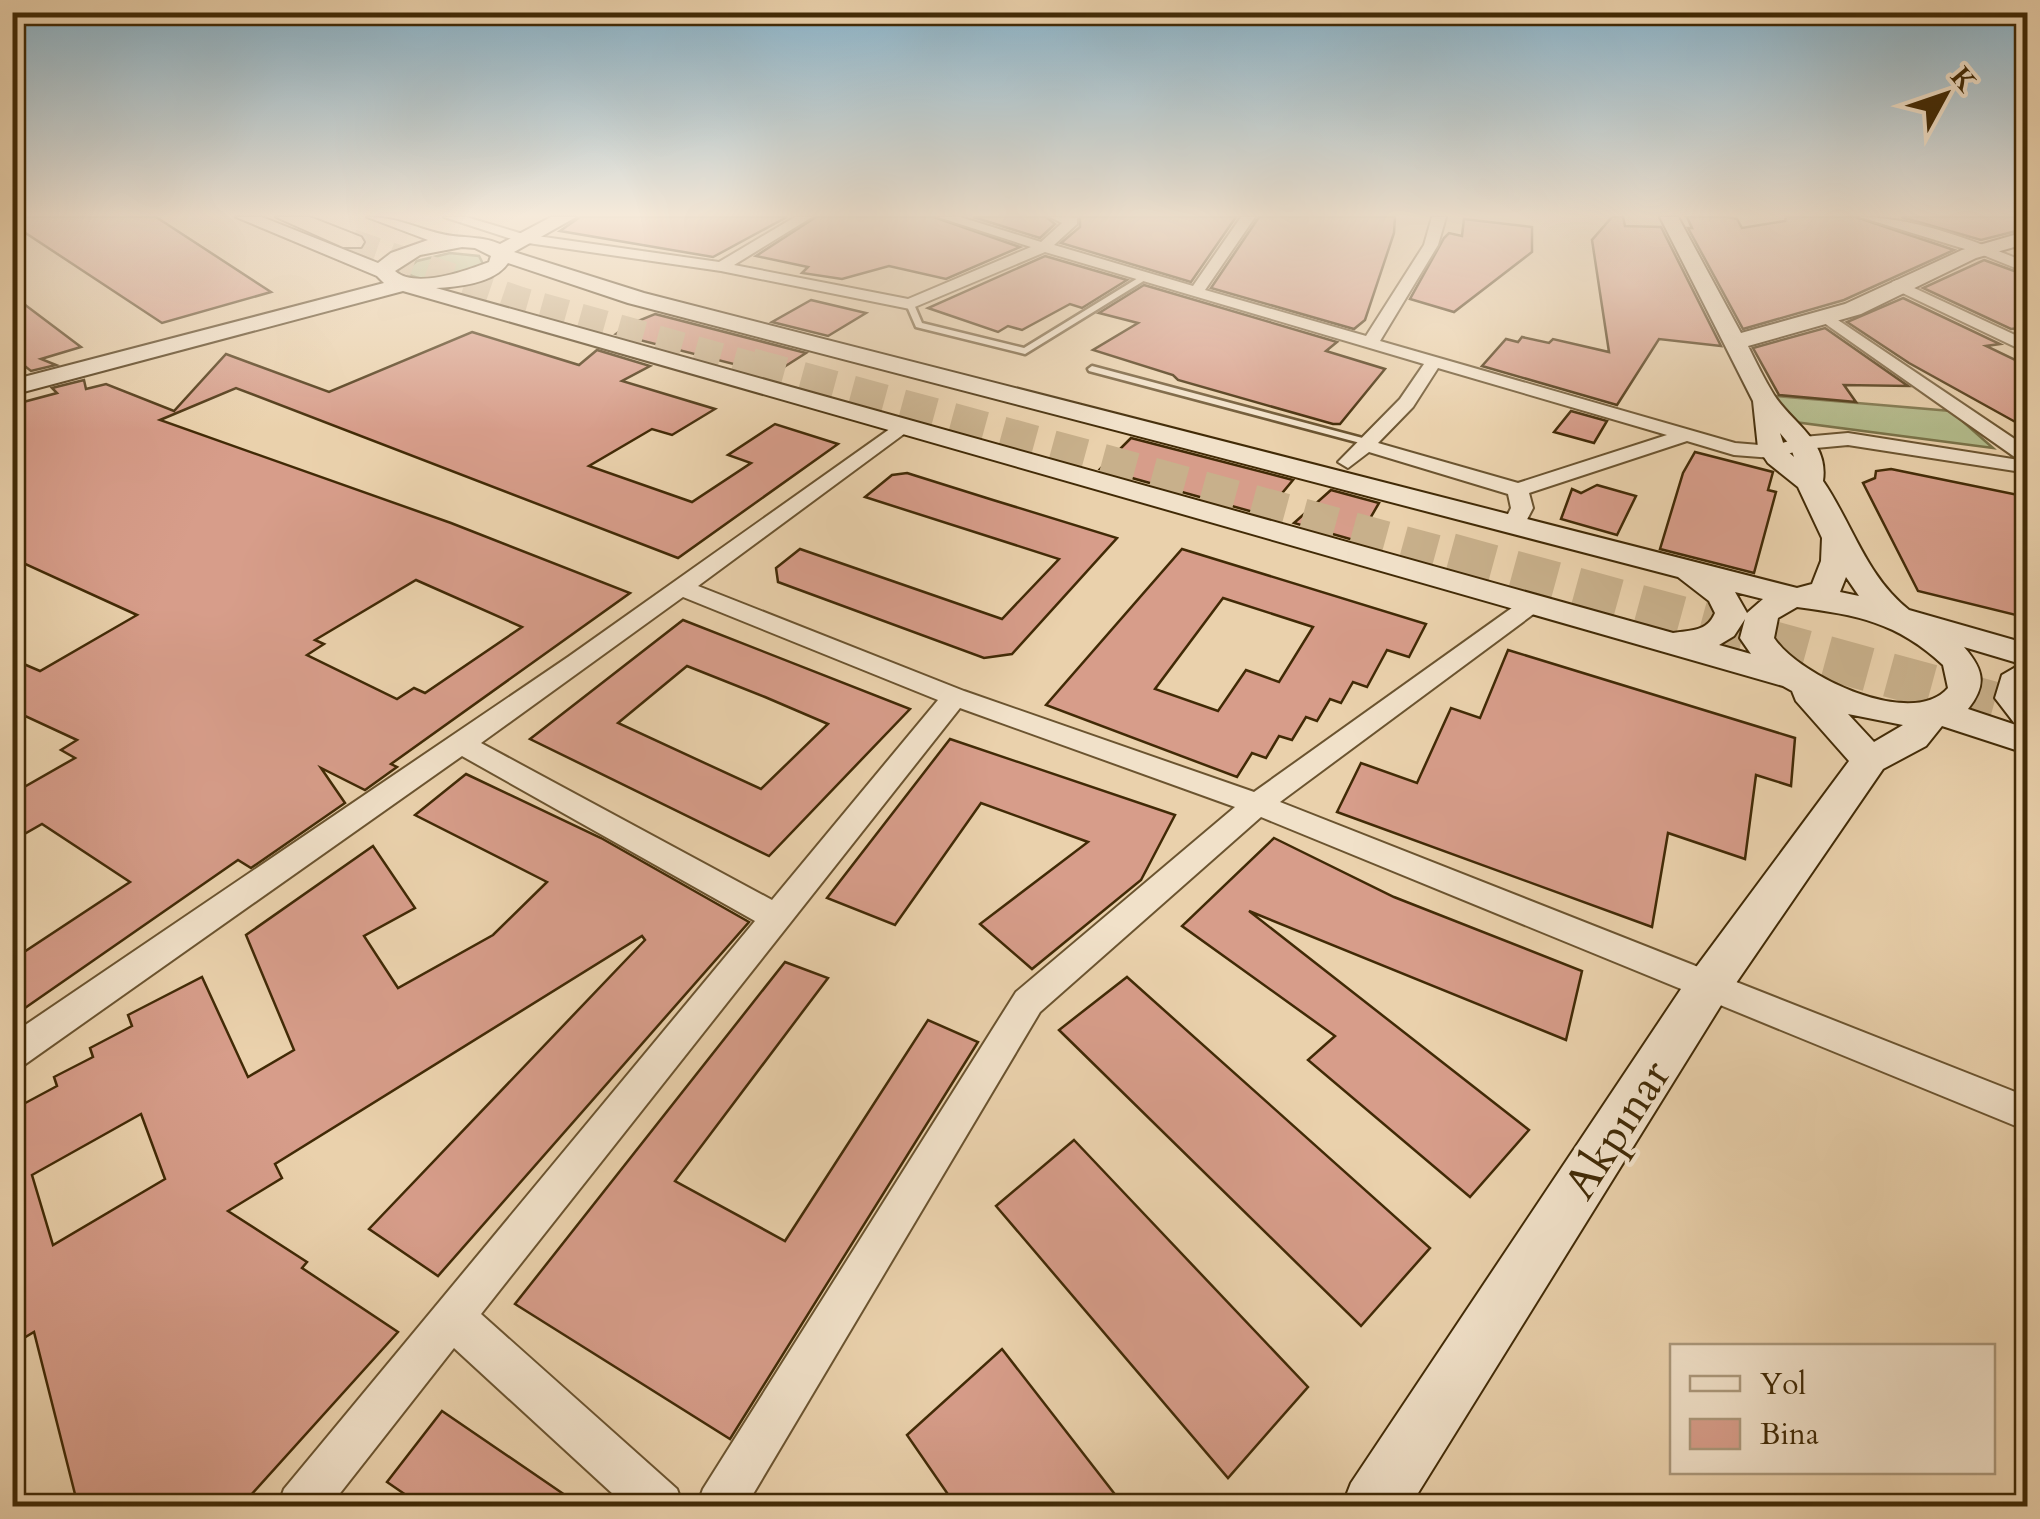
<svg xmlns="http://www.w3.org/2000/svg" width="2040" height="1519" font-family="Cardo,serif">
	<rect width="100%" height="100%" fill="#ead1ac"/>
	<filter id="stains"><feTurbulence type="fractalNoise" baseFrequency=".002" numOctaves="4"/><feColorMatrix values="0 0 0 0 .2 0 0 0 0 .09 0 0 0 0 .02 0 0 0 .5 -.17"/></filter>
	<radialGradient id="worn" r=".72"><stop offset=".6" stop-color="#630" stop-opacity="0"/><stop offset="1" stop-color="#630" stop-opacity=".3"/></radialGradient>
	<!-- green -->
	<g fill="#b3bc8c" stroke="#7a7349" stroke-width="2.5">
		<path d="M450,253L479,256L483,264C465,279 429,285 408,274L407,269L417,261Z"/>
		<path d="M1776,396L1951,411L1993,448L1787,421Z"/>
	</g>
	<!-- building -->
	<g fill="#d79d8a" stroke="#412a06" stroke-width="2.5" fill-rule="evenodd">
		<path d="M12,217H156L271,292L162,323L12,224Z"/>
		<path d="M580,217H787L713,257L560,231Z"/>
		<path d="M816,217H934L1020,247L946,279L889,266L842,279L802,273L808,267L756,256Z"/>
		<path d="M973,217H1046L1055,224L1040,238Z"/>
		<path d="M1080,217H1236L1191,282L1061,243L1080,227Z"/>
		<path d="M1259,217H1395L1394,233L1365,320L1354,329L1211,288Z"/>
		<path d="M1612,217H1623L1625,226L1661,227L1721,346L1659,339L1617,405L1482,366L1506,339L1518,342L1522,337L1549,343L1553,339L1609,352L1592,240Z"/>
		<path d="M1687,217H1727L1737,219L1742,228L1785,221L1786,217H1856L1954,250L1844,300L1743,329L1688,228H1692Z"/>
		<path d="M1901,217H2013L2028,222V228L1981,240Z"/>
		<path d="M1464,219L1532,227V252L1454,312L1410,299L1444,238L1449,233L1462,236Z"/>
		<path d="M1045,256L1127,280L1082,308L1070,304L1022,330L1008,326L998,332L928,308Z"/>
		<path d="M1984,260L2028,276V327L2011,329L1923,288Z"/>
		<path d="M1144,285L1337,342L1326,351L1385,369L1340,424H1333L1178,380L1173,375L1093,350L1138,323L1099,313Z"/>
		<path d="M12,295L81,347L41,359L56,365L31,371L12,356Z"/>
		<path d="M1903,298L2000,344L1986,346L2028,366V429L1909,363L1847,322Z"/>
		<path d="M811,300L866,313L828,336L772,322Z"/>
		<path d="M655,314L806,353L773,374L616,334L628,325Z"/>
		<path d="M1825,328L1908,386L1844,385L1856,402L1779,395L1753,348Z"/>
		<path d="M472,332L579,365L597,350L650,366L622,381L715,409L672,435L652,429L589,466L692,502L751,463L728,455L775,424L838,444L678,558L236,388L160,420L451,523L630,593L391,764L397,767L365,790L321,768L345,803L251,868L238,860L12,1017V960L130,882L42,824L12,841V794L75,758L61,750L77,740L12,710V659L40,671L137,615L12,558V405L57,393L52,388L84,380L86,389L106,384L174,411L226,354L329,392ZM416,580L522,627L425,693L414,688L397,699L307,655L324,644L315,640Z"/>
		<path d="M1571,411L1607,421L1594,443L1554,432Z"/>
		<path d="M1131,438L1293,480L1264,515L1100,469Z"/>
		<path d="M1695,452L1773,472L1768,490L1776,492L1754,573L1660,549L1683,473Z"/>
		<path d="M1891,469L2028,497V618L1918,591L1863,483L1875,478L1876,471Z"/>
		<path d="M907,473L993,500L1117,538L1012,654L984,658L778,582L776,568L800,549L1002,619L1059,559L865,497L892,475Z"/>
		<path d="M1597,485L1636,496L1617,535L1561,519L1572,489L1581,493Z"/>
		<path d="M1331,490L1379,503L1357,541L1294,523Z"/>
		<path d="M1182,549L1426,624L1409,657L1387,650L1367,687L1353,682L1341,703L1330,699L1317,721L1306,717L1292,740L1279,736L1266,758L1252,753L1237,777L1046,705ZM1223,598L1313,627L1279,682L1246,670L1218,711L1155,689Z"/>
		<path d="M683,620L910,709L769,856L530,739ZM687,666L765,697L828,724L761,789L618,723Z"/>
		<path d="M1508,650L1795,738L1791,786L1756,775L1745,859L1668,833L1652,927L1337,812L1361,763L1417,783L1451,708L1480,718Z"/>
		<path d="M950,739L1175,815L1141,880L1032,969L980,924L1088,842L981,803L895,925L827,898Z"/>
		<path d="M466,774L601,838L749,922L438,1276L369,1229L645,940L642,936L275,1164L282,1178L228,1211L307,1262L302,1268L398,1332L241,1506H78L34,1332L12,1345V1121L19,1117L16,1108L57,1086L54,1077L93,1057L90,1048L132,1026L128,1015L202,977L248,1077L294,1050L246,935L373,846L415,908L364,936L398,988L493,935L547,882L415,815ZM141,1114L165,1179L53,1245L32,1175Z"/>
		<path d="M1274,838L1394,897L1582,971L1566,1040L1249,911L1529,1130L1470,1197L1308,1060L1335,1036L1182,926Z"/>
		<path d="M785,962L828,978L675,1181L785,1241L928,1020L978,1042L730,1439L515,1304Z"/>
		<path d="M1127,977L1430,1248L1361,1326L1059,1030Z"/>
		<path d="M1074,1140L1308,1387L1228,1478L996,1206Z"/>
		<path d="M1002,1349L1124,1506H956L907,1435Z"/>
		<path d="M442,1411L581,1506H422L387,1482Z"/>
	</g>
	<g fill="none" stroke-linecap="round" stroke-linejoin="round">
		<!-- highway-tunnel-far2 -->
		<path stroke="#c8b08b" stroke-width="26" stroke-dasharray="26 14" stroke-linecap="butt" d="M352,242L521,300L760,367"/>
		<!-- highway-tunnel-far1 -->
		<path stroke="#c8b08b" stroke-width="34" stroke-dasharray="34 18" stroke-linecap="butt" d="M751,365L1459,558"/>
		<!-- highway-tunnel -->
		<path stroke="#c8b08b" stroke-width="44" stroke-dasharray="44 21" stroke-linecap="butt" d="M1450,555L2028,713"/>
		<defs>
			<g id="lane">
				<path d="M1143,275L1150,277L1025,354L916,327L906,304L913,302L922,323L1024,348Z"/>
				<path d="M1092,366L1370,440L1372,442L1364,444L1089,371L1088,369Z"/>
			</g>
			<g id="street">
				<path d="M444,217H466L523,234L719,262L795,217H812L734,265L908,299L1031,247L938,217H960L1041,242L1062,223L1050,217L1077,218V224L1054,245L1193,286L1241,217H1255L1205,290L1366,336L1424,245L1432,217H1446L1438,245L1380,341L1735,443L1772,446L1803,437L1848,433L2019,460L1820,320L1818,317L1826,312L2028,448V473L1848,445L1805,449L1773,458L1734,455L1687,441L1529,493L1533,508L1522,529L1514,530L1503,524L1511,508L1508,494L1369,452L1348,468L1338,462L1400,399L1424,364L1045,252L910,309L721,271L521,242ZM1438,368L1667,435L1518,483L1378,443L1413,407Z"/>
				<path d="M1860,217C1916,217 1977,242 2028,263V273L1978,253Z"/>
				<path d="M1897,280L2028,341V353L1892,288V282Z"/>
				<path d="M901,421L908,423V431L698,586L964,691L1254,792L1523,600H1539L1543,605L1539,610L1280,802L2028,1097V1131L1261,817L1040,1012L746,1506H697L703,1489L1016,992L1235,807L960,708L481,1314L677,1489L683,1506H626L454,1348L330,1506H278L284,1489L755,921L462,756L24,1065L12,1069V1034L568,657ZM683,597L938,700L772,900L481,743Z"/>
			</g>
			<path id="secondary" d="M236,217H262L378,263L391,253L428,240L367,217C403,217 421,232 453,236C470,238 484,237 500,244L551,217H576L514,252L644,293L1797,588L1812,584L1821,561L1822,538L1798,487L1768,463L1758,448L1753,401L1660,217H1678L1741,333L1845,304L1962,250L2028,231V243L1976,258L1861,314L1748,346C1756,362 1764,379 1774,395C1793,424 1829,441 1823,481C1853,525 1866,576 1909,610L2028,644V728L2015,724L1995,698L2002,675L2021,664L1964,647C1984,670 1987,685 1968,709L2028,729V754L1942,726L1926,746L1883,769L1723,1002L1410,1506H1342L1351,1483L1691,974L1849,761L1796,701L1792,691L1783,686L403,291L12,395V380L384,283L377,276ZM462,247L475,248L491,256L489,262C466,271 415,289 395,271L420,255ZM508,263L628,303L1678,577L1709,601L1715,613C1707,632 1691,630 1673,633L436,288C458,287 495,283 508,263ZM1780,433L1790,445L1794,457L1785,449ZM1846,577L1859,596L1840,592ZM1735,592L1763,599L1747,613ZM1797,607C1857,615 1897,622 1943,665L1948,688C1912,730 1799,676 1774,638L1778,618ZM1745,619L1740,638L1751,654L1719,645L1734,636ZM1848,714L1903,725L1874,742Z"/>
			<path id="highway" d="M276,217H310L361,237L364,242L361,247H343Z"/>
		</defs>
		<!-- lane casing -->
		<use href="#lane" stroke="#6b5430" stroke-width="5"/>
		<!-- street casing -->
		<use href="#street" stroke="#6b5430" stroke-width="4"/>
		<!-- secondary casing -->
		<use href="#secondary" stroke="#412a06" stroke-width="4"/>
		<!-- highway casing -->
		<use href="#highway" stroke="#412a06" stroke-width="4"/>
		<!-- lane -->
		<use href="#lane" fill="#f1e1c9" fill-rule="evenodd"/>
		<!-- street -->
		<use href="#street" fill="#f1e1c9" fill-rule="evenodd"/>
		<!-- secondary -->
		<use href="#secondary" fill="#f1e1c9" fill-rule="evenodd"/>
		<!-- highway -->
		<use href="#highway" fill="#ead1ac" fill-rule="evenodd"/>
	</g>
	<!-- sky -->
	<linearGradient id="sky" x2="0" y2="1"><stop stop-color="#88b5ce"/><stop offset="0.5" stop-color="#f6eada"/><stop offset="1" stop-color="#f6eada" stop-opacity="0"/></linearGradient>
	<rect width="2040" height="430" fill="url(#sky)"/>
	<g text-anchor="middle" stroke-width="9" stroke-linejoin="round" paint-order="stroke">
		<!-- near-street labels -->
		<g font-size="45" fill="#412a06" stroke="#f1e1c9">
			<text transform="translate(1616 1129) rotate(-57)" y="16">Akpınar</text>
		</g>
	</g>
	<!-- margin -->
	<rect width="2040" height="1519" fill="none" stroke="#ead1ac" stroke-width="50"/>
	<rect x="15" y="15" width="2010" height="1489" fill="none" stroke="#412a06" stroke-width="5"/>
	<rect x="25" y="25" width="1990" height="1469" fill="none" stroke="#412a06" stroke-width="2.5"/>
	<!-- legend -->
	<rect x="1670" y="1344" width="325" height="130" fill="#f1e1c9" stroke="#ab987b" stroke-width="2.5"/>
	<rect x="1690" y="1376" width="50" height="15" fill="#f1e1c9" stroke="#ab987b" stroke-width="2.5"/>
	<text x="1760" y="1394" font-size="30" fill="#412a06">Yol</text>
	<rect x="1690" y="1419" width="50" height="30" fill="#d79d8a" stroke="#ab987b" stroke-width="2.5"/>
	<text x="1760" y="1444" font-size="30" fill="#412a06">Bina</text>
	<!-- north arrow -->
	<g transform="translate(1945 95) rotate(50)" stroke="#f1e1c9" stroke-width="8" paint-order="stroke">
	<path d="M0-8L18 38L0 25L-18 38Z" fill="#412a06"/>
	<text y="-15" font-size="28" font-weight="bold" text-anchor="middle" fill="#412a06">K</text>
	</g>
	<rect width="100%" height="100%" filter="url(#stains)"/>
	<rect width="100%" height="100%" fill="url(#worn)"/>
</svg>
